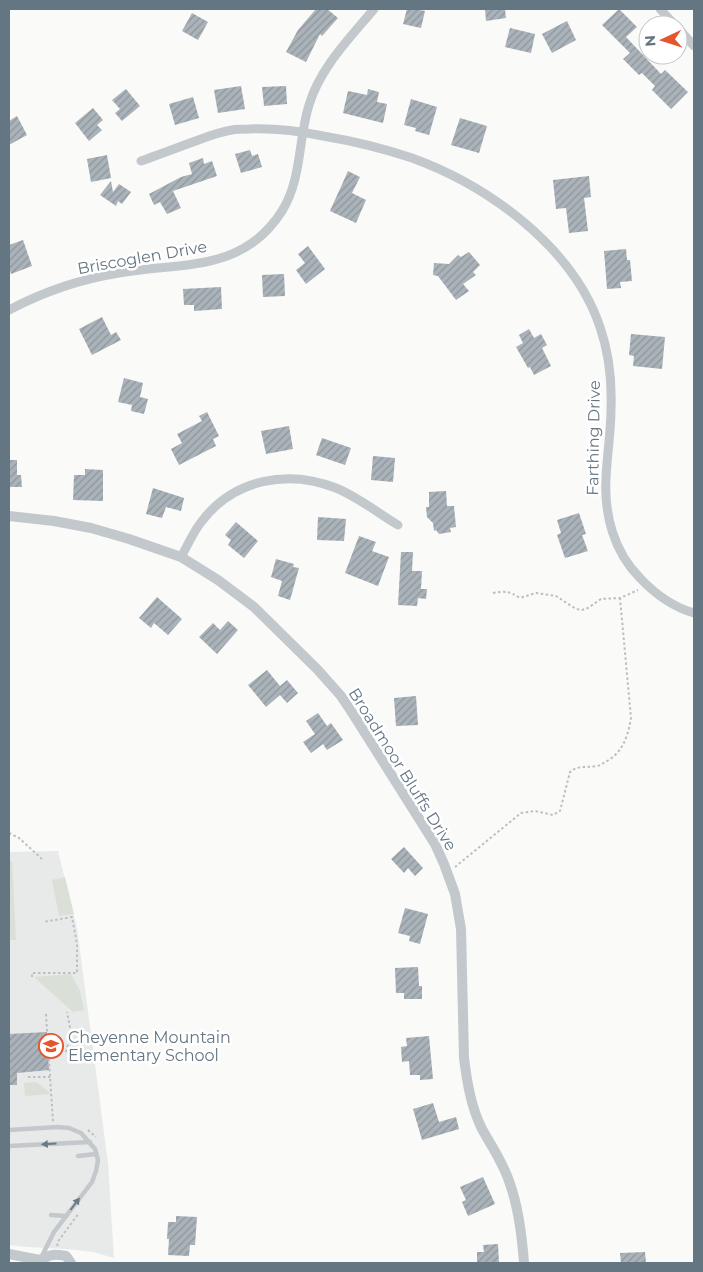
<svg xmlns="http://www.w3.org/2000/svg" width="703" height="1272" font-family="Montserrat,sans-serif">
	<defs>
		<pattern id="building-hatch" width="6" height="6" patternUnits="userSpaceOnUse" patternTransform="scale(1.25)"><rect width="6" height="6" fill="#aab3b9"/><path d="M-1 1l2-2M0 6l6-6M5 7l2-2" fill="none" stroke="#8e969c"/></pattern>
	</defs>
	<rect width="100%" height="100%" fill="#fafaf8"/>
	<!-- built -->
	<path fill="#e8e9e9" d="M58,851L77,928L108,1163L114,1258L93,1252L66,1249L26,1247L9,1245V852Z"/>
	<!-- green -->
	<g fill="#dadfd7">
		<path d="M9,861H12L16,940H9Z"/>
		<path d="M65,877L74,914L59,916L52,880Z"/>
		<path d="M71,974L80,991L84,1010L73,1012L34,977Z"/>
		<path d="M37,1082L51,1094L25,1096L24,1083Z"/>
	</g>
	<!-- building -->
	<g fill="url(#building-hatch)">
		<path d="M316,9H327L338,18L322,36L320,34L306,62L286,52L298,30Z"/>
		<path d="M407,9H415L425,11L421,28L403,24Z"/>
		<path d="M485,9H505L506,18L486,21Z"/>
		<path d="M619,9L637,27L626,37L661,74L665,70L688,92L671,109L652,90L655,86L642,73L639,75L623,59L630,53L602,25Z"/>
		<path d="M192,13L208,22L198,40L182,31Z"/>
		<path d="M567,21L576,40L552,53L542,34Z"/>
		<path d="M510,28L535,34L531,53L505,47Z"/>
		<path d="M241,86L245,109L218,113L214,90Z"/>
		<path d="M286,86L287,104L264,106L262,87Z"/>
		<path d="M126,89L140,106L122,121L115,113L120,109L112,100Z"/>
		<path d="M368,89L379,92L377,102L387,104L383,123L343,113L348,91L367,95Z"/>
		<path d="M193,97L199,118L175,125L169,104Z"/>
		<path d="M411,99L437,107L429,135L415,131L416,128L404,125Z"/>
		<path d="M93,108L103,120L97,125L102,130L89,141L75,123Z"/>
		<path d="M17,116L27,135L9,145V121Z"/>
		<path d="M460,118L487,126L479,153L451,145Z"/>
		<path d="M250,150L252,156L258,154L262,167L241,173L235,154Z"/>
		<path d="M107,155L111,178L91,182L87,159Z"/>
		<path d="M203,158L204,164L212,161L217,176L173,191L181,208L167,214L160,202L154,205L149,194L181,177L192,174L189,163Z"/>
		<path d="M348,171L360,177L352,193L366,200L356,223L330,211Z"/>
		<path d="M589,176L591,197L584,198L588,231L569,233L566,208L556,209L553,180Z"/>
		<path d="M111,181L113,192L119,184L131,192L122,204L118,201L116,206L100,195Z"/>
		<path d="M23,240L32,266L11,274L9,268V245Z"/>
		<path d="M308,246L325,269L306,284L296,270L305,263L298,254Z"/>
		<path d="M626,249L627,260H630L632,281L620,282L621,288L607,289L604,251Z"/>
		<path d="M469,252L480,265L473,272L476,275L463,284L469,291L456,300L438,276L433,275L434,263L449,264L458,255L461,257Z"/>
		<path d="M284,274L285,296L263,297L262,275Z"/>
		<path d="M221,287L222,309L194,311V305H184L183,289Z"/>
		<path d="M102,317L111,335L116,332L121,340L92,355L79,329Z"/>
		<path d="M529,329L534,338L541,334L547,345L542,348L551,366L534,375L530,367L528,368L516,347L523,343L519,335Z"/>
		<path d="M631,334L665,337L662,369L633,366L634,356L629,355Z"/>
		<path d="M124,378L143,383L140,397L148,399L144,414L131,411L132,405L118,402Z"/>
		<path d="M207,412L219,436L213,439L216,446L179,465L171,449L182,443L177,434L202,421L199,416Z"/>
		<path d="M289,426L293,449L266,454L261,431Z"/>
		<path d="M322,438L351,448L345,465L316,455Z"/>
		<path d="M373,456L395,458L393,482L371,480Z"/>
		<path d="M9,460H17V475H21L22,487H9Z"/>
		<path d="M85,469L103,470V501L73,500L74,475H85Z"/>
		<path d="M153,488L184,498L181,511L166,507L162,518L146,514Z"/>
		<path d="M446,491L447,506H454L456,527L450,528L451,532L439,534L436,530L434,531L433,523L427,517L426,507H429V492Z"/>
		<path d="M579,513L586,534L582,535L588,551L565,558L557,535L561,533L557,520Z"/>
		<path d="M318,517L346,519L344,541L317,540Z"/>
		<path d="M236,522L258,541L244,558L228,545L231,540L225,535Z"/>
		<path d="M359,536L376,542L372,551L389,557L378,586L345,573Z"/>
		<path d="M401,552H413L412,571H422L421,589H427L426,599L418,598L417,606L398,605Z"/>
		<path d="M276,559L294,564L293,567L299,568L290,600L278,596L282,581L271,577Z"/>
		<path d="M157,597L182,619L168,635L154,623L151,628L139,618Z"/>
		<path d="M228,621L238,630L217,654L199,637L213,623L220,630Z"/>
		<path d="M267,670L280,686L287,680L298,693L287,703L280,695L266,707L248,685Z"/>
		<path d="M416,696L418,725L396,726L394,698Z"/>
		<path d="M318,713L327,726L331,723L343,740L327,750L323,744L311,753L303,742L315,734L306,721Z"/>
		<path d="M404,847L423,868L415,876L408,868L404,873L391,859Z"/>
		<path d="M405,908L428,914L420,944L409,941L410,936L398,933Z"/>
		<path d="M418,967L419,986H422V999H404V993H396L395,968Z"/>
		<path d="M47,1032L49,1070L17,1073V1085H9V1034Z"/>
		<path d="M429,1036L433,1079L420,1080V1075H410L409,1061L402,1062L401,1047L407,1046L406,1038Z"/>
		<path d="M433,1103L439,1122L456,1117L459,1129L422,1140L413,1109Z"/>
		<path d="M483,1177L495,1204L468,1216L462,1202L466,1200L460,1187Z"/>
		<path d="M176,1216L197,1217L195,1245H190L189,1256L168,1255L169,1239H167L168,1222H176Z"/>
		<path d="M498,1244L499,1263H477V1252H484L483,1245Z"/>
		<path d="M645,1252L646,1263H621L620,1253Z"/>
	</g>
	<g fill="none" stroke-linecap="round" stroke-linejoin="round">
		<!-- path -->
		<g stroke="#bbbfc2" stroke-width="2" stroke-dasharray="2.5 2.5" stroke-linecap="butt">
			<path d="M493,593C506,591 509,591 520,598L536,593L556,596L576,609L582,610L588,608L601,599L620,598L638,590"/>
			<path d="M9,833L19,838L42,859"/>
			<path d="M455,867L521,813L535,811L553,815L560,811L570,772C578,765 586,768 596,766C600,766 603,763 607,761C623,752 628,736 631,718L620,598"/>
			<path d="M32,977V973H77V944L72,917L43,922"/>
			<path d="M46,1014L53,1122"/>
			<path d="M66,1052L71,1033L67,1012"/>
			<path d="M28,1077H50"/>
			<path d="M88,1130L96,1137"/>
			<path d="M57,1246L59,1240L79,1213"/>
		</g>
		<!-- service -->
		<g stroke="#c3c8cc" stroke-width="4.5">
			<path d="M9,1130L58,1127L69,1128L81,1133L95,1149L98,1160L96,1171L92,1182L54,1232L42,1256"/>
			<path d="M9,1146L90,1142"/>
			<path d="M78,1156L96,1154"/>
			<path d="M51,1215L66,1216"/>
		</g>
		<!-- minor -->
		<g stroke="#c3c8cc" stroke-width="9">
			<path d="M660,9L675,25"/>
			<path d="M678,28L694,46"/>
			<path d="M141,161C158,155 174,149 190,143C204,138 218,132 232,130C237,129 244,129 249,129C274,128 299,131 323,136C353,141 382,148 412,158C489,186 573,247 600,327C609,353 612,382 611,409C611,432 607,455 606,478C604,515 614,552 640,578C655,594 673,607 694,613"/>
			<path d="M9,310C43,292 81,279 119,273C181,262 243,273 282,211C302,179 298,140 309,105C320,68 349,39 374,9"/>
			<path d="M181,557C188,545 193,532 202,521C234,479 288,469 336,488C358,497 378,513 398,525"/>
		</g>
		<!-- tertiary -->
		<g stroke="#c3c8cc" stroke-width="10">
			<path d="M9,516L54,521L91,528L129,539L181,557L218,580L254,607L317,669L341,696L353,714L435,844L444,864L455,894L461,929L464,1058C467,1082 471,1107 482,1129C492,1147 504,1164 510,1184C519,1209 522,1236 524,1263"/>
			<path d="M9,1254L40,1260L44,1263"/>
			<path d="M40,1260C51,1254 54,1254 66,1256L71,1263"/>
		</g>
	</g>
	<!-- one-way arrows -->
	<defs><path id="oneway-solid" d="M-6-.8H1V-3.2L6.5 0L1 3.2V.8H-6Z" transform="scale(1.25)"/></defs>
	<g fill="#6a7a87">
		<use href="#oneway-solid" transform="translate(49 1144) rotate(177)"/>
		<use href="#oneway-solid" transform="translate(75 1204) rotate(-53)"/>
	</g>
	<!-- icons -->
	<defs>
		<symbol id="school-ring" viewBox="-11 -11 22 22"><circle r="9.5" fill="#fff" stroke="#e4572e" stroke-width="1.5"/><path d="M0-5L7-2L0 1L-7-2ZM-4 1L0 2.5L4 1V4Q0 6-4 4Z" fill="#e4572e"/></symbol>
	</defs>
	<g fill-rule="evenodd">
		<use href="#school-ring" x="37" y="1032" width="28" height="28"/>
	</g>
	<g text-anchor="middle" stroke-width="5" stroke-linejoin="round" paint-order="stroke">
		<!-- street labels -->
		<g font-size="16" fill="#657683" stroke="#fff">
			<text transform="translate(142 257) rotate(-10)" y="6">Briscoglen Drive</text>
			<text transform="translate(593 438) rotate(-89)" y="6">Farthing Drive</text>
			<text transform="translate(403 769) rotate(58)" y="6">Broadmoor Bluffs Drive</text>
		</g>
		<!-- poi labels -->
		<g font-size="16" fill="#657683" stroke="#fff" text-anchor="start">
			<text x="68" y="1043">Cheyenne Mountain<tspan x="68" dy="18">Elementary School</tspan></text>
		</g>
	</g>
	<!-- border -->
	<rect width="703" height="1272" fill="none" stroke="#657683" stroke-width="20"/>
	<!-- north arrow -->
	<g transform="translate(663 40) rotate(266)"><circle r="24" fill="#ffffff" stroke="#c1c8cd"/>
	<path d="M0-4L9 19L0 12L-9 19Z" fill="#e4572e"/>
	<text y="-8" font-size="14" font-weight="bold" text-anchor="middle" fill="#657683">N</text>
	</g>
</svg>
